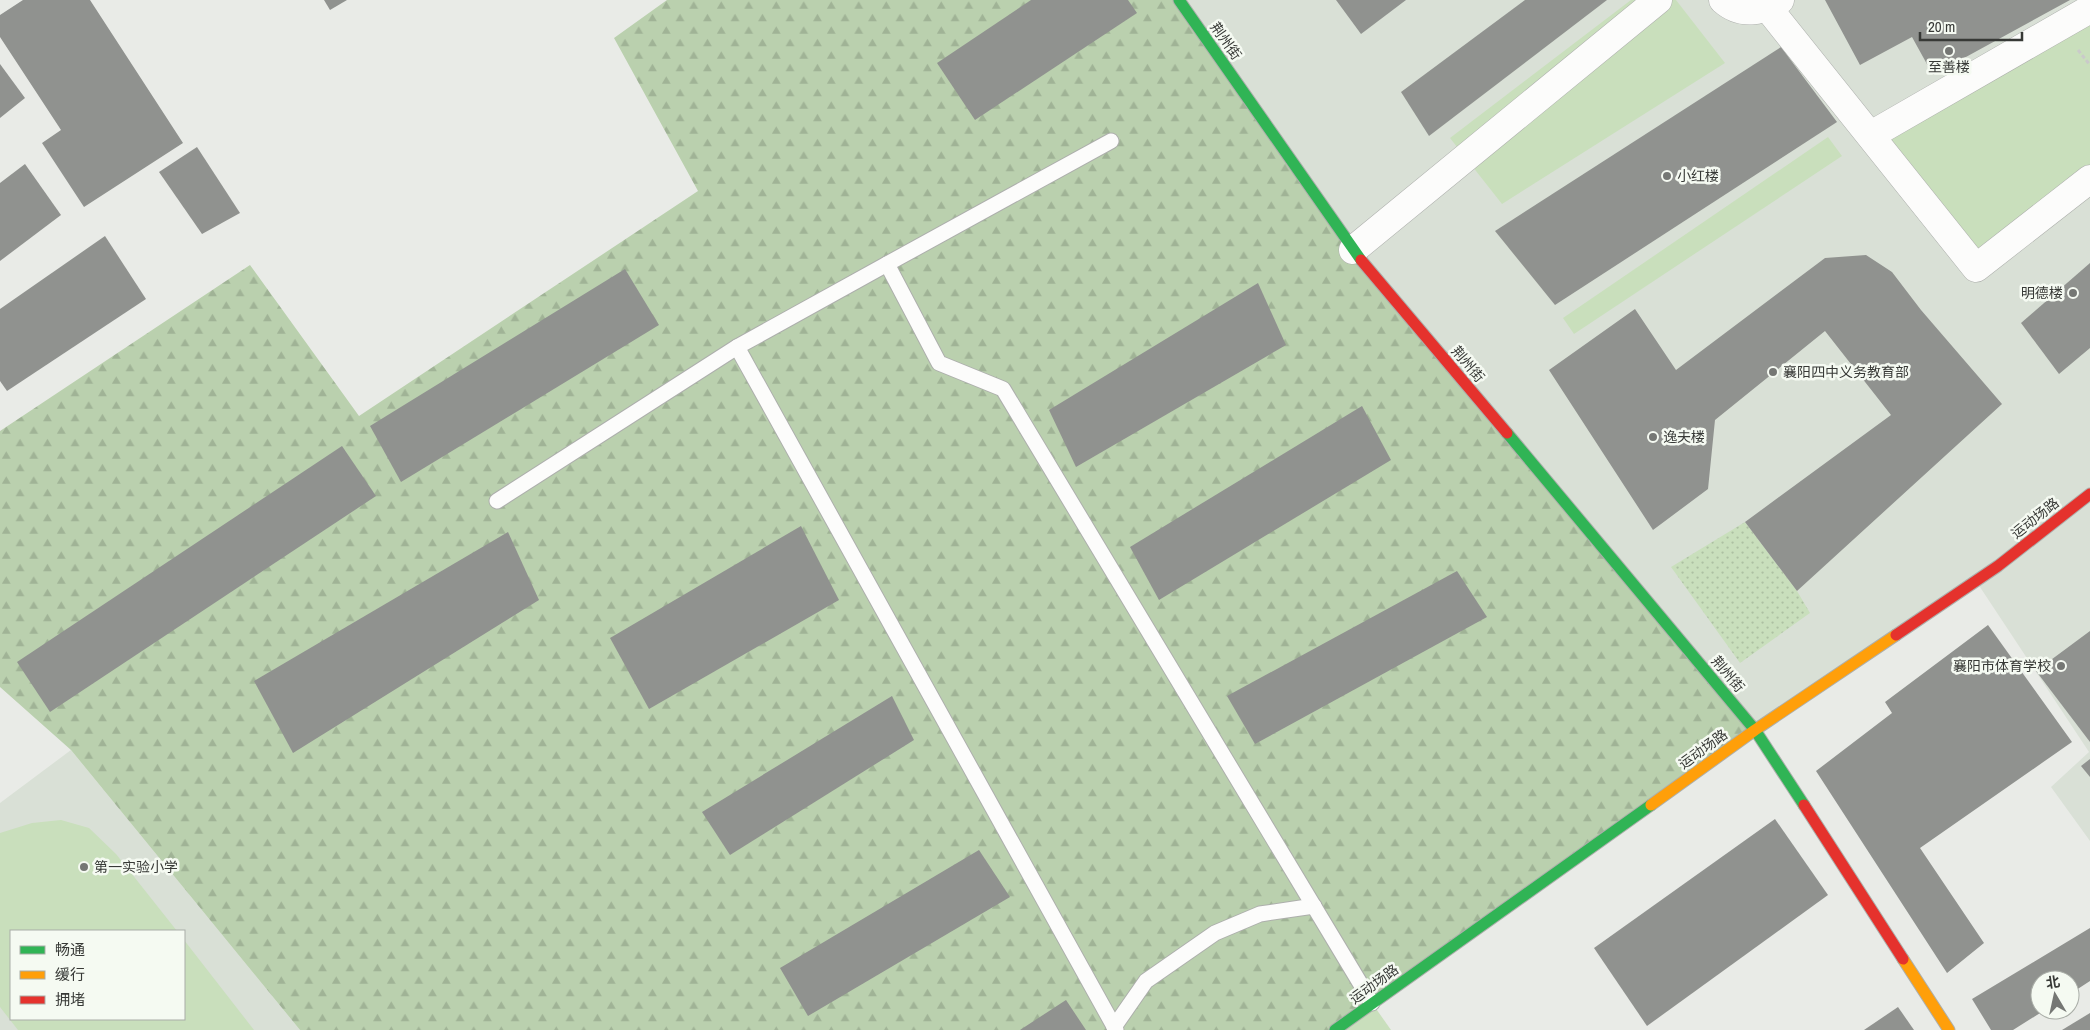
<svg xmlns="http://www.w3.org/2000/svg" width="2090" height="1030" font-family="'Archivo Narrow','Noto Sans SC',sans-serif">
	<defs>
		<pattern id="forest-firs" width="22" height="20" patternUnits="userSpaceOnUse" patternTransform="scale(1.25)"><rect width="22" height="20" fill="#bad0ae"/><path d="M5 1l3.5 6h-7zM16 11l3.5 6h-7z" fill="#a0b396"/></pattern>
		<pattern id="garden-dots" width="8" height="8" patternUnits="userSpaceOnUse" patternTransform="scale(1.25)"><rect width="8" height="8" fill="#c9dfbc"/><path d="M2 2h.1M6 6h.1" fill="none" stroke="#adc0a2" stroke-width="1.8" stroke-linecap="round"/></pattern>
	</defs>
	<rect width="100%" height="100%" fill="#e9ebe7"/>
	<!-- built -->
	<g fill="#d9e0d6" fill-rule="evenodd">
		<path d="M1179,0H2090V841L2051,787L2089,752L1976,581L1755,730L1353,250Z"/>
		<path d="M71,750L300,1030H0V803ZM11,931H184V1019H11Z"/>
	</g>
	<!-- green -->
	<g fill="#c9dfbc">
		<path d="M1631,0H1676L1725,63L1502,204L1450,138Z"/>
		<path d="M2090,9V179L1976,268L1871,135Z"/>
		<path d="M1828,137L1842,156L1574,334L1563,318Z"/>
		<path d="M61,820L89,828L116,854L177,931H11V1019H184V940L254,1030H18L0,1007V833L32,823Z"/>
		<path d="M1372,1003L1391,1030H1335Z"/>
	</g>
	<!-- forest -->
	<path fill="url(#forest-firs)" d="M667,0H1179L1353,250L1755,730L1335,1030H300L71,750L0,687V431L250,265L359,416L698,191L614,38Z"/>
	<!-- garden -->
	<path fill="url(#garden-dots)" d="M1745,522L1797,591L1810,613L1740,663L1671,567Z"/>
	<!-- building -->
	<g fill="#90928f">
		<path d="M23,0H90L183,143L84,207L42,143L61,130L0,37V15Z"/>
		<path d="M324,0H347L330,10Z"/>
		<path d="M1031,0H1128L1137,13L975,120L937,63Z"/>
		<path d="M1336,0H1406L1361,34Z"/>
		<path d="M1525,0H1607L1429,136L1401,92Z"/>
		<path d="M1825,0H2070L1933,75L1912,37L1860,65Z"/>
		<path d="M1781,47L1837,122L1555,305L1495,231Z"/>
		<path d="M0,64L25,98L0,118Z"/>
		<path d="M197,147L240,213L202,234L159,172Z"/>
		<path d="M25,164L61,215L0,261V183Z"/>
		<path d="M105,236L146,299L7,391L0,381V309Z"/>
		<path d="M1866,255L1892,272L1921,310L2002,404L1797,591L1745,522L1891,415L1825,331L1715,420L1708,489L1653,530L1549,370L1635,309L1676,370L1825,258Z"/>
		<path d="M2090,263V348L2059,374L2021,323Z"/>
		<path d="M625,269L659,325L401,482L370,426Z"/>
		<path d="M1258,283L1286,345L1076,467L1049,410Z"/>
		<path d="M1362,406L1391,460L1159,600L1130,547Z"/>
		<path d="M342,446L376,496L50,712L17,662Z"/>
		<path d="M801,526L839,600L649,709L610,638Z"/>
		<path d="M508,532L539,600L293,753L254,681Z"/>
		<path d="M1457,571L1487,617L1255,744L1227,696Z"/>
		<path d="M1988,625L2072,742L1920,848L1984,943L1947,973L1816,771L1892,713L1885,702Z"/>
		<path d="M2090,631V742L2036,671Z"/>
		<path d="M892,696L914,740L730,855L702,812Z"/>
		<path d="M2090,759V777L2081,766Z"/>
		<path d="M1775,819L1828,895L1647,1026L1594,948Z"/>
		<path d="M979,850L1010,897L808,1016L780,968Z"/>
		<path d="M2090,928V981L2070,994V980H2040V1010H2045L2013,1030H1991L1972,999Z"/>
		<path d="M1066,1000L1086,1030H1020Z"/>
		<path d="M1898,1007L1914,1030H1864Z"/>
		<path d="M2090,1013V1030H2062Z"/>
	</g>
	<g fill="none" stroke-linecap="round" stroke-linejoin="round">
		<defs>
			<g id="lane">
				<path d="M887,264L1111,141"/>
				<path d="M497,501L737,347"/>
				<path d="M1114,1027L1146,981L1215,933L1260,914L1314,906"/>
				<path d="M1116,1030L737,347L887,264L939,363L1003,389L1372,1003"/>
			</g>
			<g id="street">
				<path d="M1723,0C1741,16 1762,12 1780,0"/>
				<path d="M1768,8L1976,268L2090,179"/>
				<path d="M1871,135L2090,9"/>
				<path d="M1353,250L1658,0"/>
			</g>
			<g id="fast">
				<path d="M1179,0L1361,260"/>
				<path d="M1507,433L1755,730L1804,805"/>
				<path d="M1335,1030L1651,805"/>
			</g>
			<g id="slow">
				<path d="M1651,805L1755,730L1896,635"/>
				<path d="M1903,959L1949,1030"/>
			</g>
			<g id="jam">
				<path d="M1361,260L1507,433"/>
				<path d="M1896,635L1998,566L2090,494"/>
				<path d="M1804,805L1903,959"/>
			</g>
		</defs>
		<!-- lane casing -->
		<use href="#lane" stroke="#adafac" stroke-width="17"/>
		<!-- street casing -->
		<use href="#street" stroke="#adafac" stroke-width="29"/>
		<!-- fast casing -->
		<use href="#fast" stroke="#adafac" stroke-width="13"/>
		<!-- slow casing -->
		<use href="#slow" stroke="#adafac" stroke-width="13"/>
		<!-- jam casing -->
		<use href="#jam" stroke="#adafac" stroke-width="13"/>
		<!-- path -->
		<path stroke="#cacaca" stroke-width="3" stroke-dasharray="4 2.5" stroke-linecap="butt" d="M2078,50L2090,65"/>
		<!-- lane -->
		<use href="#lane" stroke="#fcfcfb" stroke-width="15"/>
		<!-- street -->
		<use href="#street" stroke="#fcfcfb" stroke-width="28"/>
		<!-- fast -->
		<use href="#fast" stroke="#30b455" stroke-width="11"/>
		<!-- slow -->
		<use href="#slow" stroke="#ff9f0a" stroke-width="11"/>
		<!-- jam -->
		<use href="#jam" stroke="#e5322d" stroke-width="11"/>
	</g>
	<!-- markers -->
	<g fill="#757774" stroke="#f5faf2" stroke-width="2">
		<circle cx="1949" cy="51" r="5"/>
		<circle cx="1667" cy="176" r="5"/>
		<circle cx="2073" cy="293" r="5"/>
		<circle cx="1773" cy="372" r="5"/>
		<circle cx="1653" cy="437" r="5"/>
		<circle cx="2061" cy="666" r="5"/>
		<circle cx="84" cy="867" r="5"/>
	</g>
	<g text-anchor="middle" stroke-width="5" stroke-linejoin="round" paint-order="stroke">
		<!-- street labels -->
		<g font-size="14" fill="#373936" stroke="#f5faf2">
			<text transform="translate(1226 41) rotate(55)" y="5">荆州街</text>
			<text transform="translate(1468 364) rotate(50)" y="5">荆州街</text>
			<text transform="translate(2035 518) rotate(-38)" y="5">运动场路</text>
			<text transform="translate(1728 674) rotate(50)" y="5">荆州街</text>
			<text transform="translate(1703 749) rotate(-36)" y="5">运动场路</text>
			<text transform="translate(1374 984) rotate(-36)" y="5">运动场路</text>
		</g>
		<!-- poi labels -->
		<g font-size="14" fill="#373936" stroke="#f5faf2" text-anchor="start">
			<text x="1949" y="72" text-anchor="middle">至善楼</text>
			<text x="1677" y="181">小红楼</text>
			<text x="2063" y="298" text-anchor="end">明德楼</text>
			<text x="1783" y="377">襄阳四中义务教育部</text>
			<text x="1663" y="442">逸夫楼</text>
			<text x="2051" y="671" text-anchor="end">襄阳市体育学校</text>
			<text x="94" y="872">第一实验小学</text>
		</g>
	</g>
	<!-- legend -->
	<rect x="10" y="930" width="175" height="90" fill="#f5faf2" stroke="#a9ada7"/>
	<rect x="20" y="946" width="25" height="8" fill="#30b455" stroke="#a9ada7"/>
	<text x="55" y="955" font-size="15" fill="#373936">畅通</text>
	<rect x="20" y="971" width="25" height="8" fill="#ff9f0a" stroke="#a9ada7"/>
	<text x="55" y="980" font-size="15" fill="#373936">缓行</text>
	<rect x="20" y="996" width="25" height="8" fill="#e5322d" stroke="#a9ada7"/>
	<text x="55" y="1005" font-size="15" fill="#373936">拥堵</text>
	<!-- north arrow -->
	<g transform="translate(2055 995) rotate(351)"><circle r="24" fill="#f5faf2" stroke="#a9ada7"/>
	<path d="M0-4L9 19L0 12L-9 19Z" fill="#757774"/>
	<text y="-8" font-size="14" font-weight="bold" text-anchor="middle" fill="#373936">北</text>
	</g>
	<!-- scale -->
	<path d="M1920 32v8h102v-8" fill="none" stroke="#373936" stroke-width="2.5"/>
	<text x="1928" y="32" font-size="15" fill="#373936" stroke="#f5faf2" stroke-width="4" paint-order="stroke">20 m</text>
</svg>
